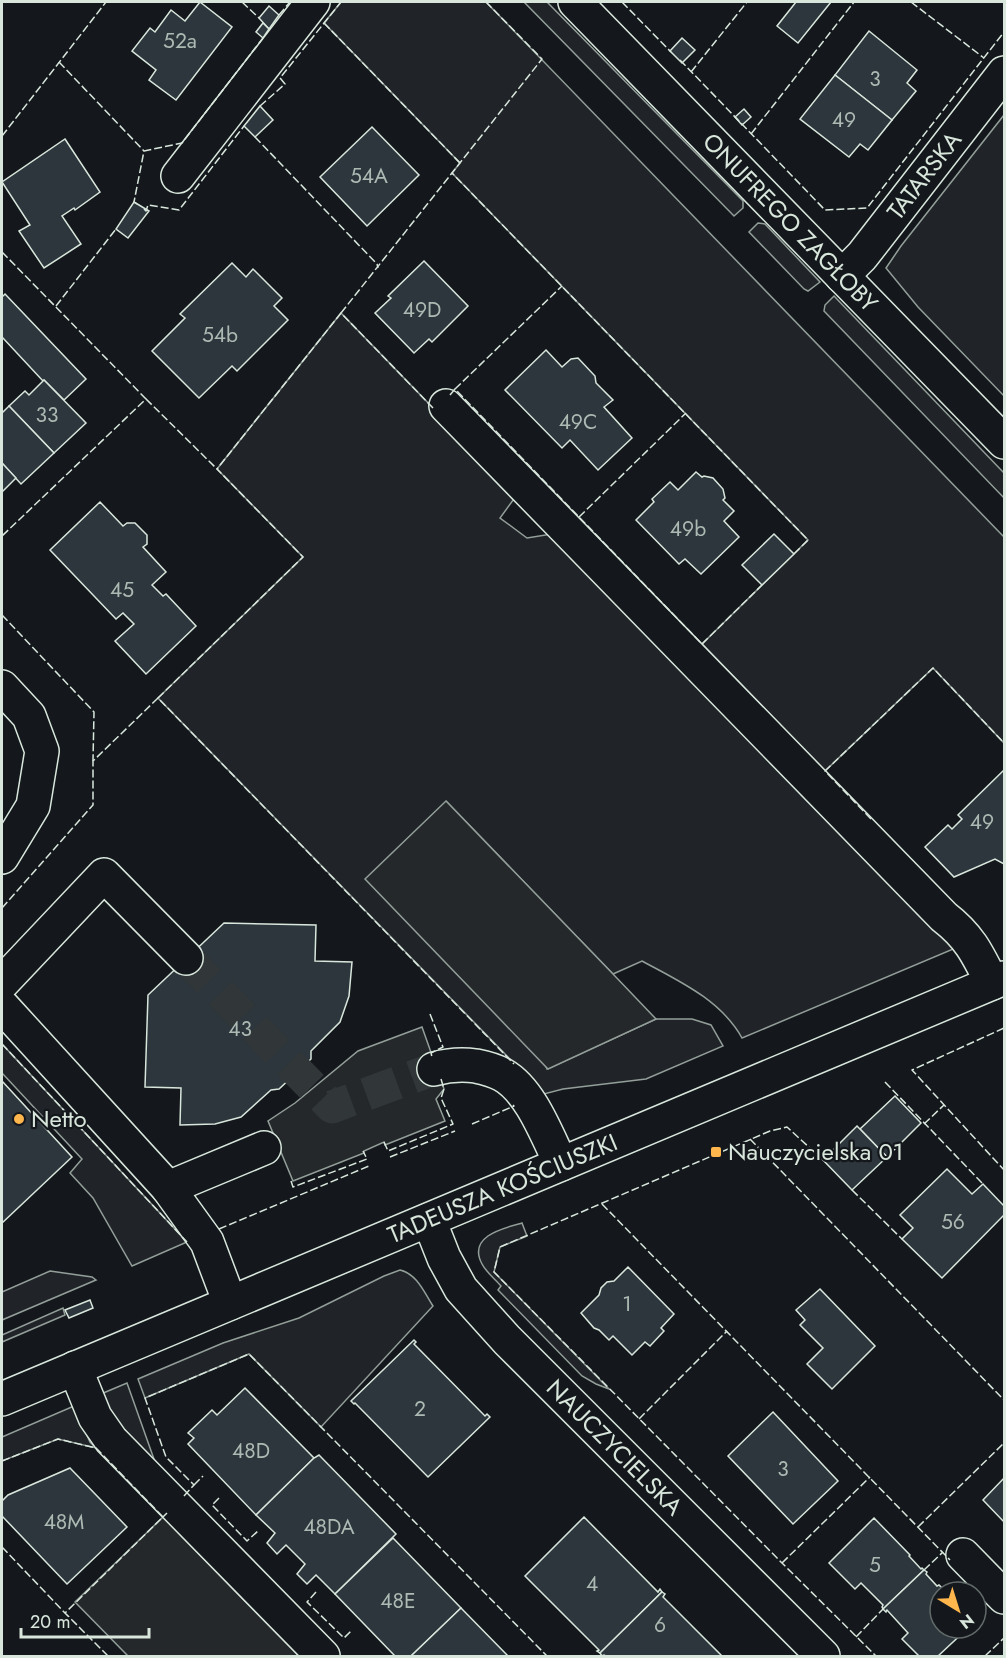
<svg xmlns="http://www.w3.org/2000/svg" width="1006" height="1658" font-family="Jost,sans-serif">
	<rect width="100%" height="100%" fill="#14181c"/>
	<!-- green -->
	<g fill="#202428" stroke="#939e99" stroke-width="1.5">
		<path d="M341,2H486L1004,537V743L933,668L825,771L702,644L808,540L452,173L460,163L324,23Z"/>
		<path d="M524,2H547L743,201V208L734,216Z"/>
		<path d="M1004,115V396L918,307L886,268L901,246Z"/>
		<path d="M758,223L765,224L820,282L808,291L804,289L749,232Z"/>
		<path d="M834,296L1004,473V498L824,311L825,305Z"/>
		<path d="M341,313L435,410L519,492L500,518L527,538L558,533L958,947L742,1038C721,1000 679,981 642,961L613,974L446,801L547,1069L656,1019H692L711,1025L723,1046L646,1079L563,1089L544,1094L158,698L303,557L217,469Z"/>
		<path d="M2,1044L187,1242L132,1266L93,1198L70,1173L82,1159L2,1073Z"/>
		<path d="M522,1223L527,1236L500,1247L494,1272L609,1389L596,1384L582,1376L498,1290L501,1286C495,1279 486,1272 482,1264C467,1236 504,1228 522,1223Z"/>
		<path d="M400,1270C417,1274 424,1292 433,1306L321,1427L249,1354L145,1398L138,1379L223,1343L299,1318L384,1276Z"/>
		<path d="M50,1271L92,1277L96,1280L2,1320V1292Z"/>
		<path d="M63,1308L65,1315L2,1342V1335Z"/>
		<path d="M127,1383L155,1462L115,1422L101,1394Z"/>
		<path d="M74,1406L90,1442L96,1448L58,1439L2,1461V1437Z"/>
	</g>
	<!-- parking -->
	<g fill="#24282b" stroke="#939e99" stroke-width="1.5">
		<path d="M446,801L613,974L656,1019L548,1069L365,879Z"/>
		<path d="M422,1027L444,1089L436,1099L445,1121L385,1145L384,1142L364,1151V1153L293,1181L268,1121L295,1103L358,1051Z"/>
		<path d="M163,1517L241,1597L299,1656H128L75,1602Z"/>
	</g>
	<!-- building -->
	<g fill="#2c363c" stroke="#d8e6dc" stroke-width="1.5">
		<path d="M200,2L232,27L176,100L149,80L156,70L132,51L150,28L155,32L171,10L185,21Z"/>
		<path d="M796,2H831L798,43L777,26Z"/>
		<path d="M269,6L279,15L269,29L259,18Z"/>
		<path d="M263,23L269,29L263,38L256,32Z"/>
		<path d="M869,31L917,70L907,83L916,91L892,120L835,75Z"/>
		<path d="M682,38L695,50L682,63L670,51Z"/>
		<path d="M835,75L892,120L868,150L860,144L849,157L800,119Z"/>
		<path d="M260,106L273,120L255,137L244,126Z"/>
		<path d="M744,109L751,117L742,125L735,117Z"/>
		<path d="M372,127L419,175L367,226L320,177Z"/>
		<path d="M65,139L100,192L75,210L74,208L62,216L81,244L44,268L19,231L30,225L2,182Z"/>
		<path d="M134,202L149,211L128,238L116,229Z"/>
		<path d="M424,261L468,306L432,342L429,339L414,353L375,313L391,298L388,296Z"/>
		<path d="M232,263L246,277L253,269L282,298L274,306L288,320L237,371L232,366L199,398L152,351L185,318L180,314Z"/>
		<path d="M5,294L86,379L64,400L44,380L43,381L2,337V297Z"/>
		<path d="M546,350L562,367L571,359L578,358L595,376L596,383L613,400L604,407L632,438L598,470L570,440L562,448L505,390Z"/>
		<path d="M44,380L86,423L54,453L9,406L25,391L29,395Z"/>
		<path d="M9,406L54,453L21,484L2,463V413Z"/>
		<path d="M2,463L16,478L2,492Z"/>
		<path d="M696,472L702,477L704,476L713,478L723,489L725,498L723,500L734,511L724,521L739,537L701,574L685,559L679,564L636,520L654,502L652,499L670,482L678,490Z"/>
		<path d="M100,502L123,526L127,523H135L147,535V544L143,547L166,572L152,585L163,596L166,594L196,626L146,674L115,641L134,624L123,613L116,619L50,550Z"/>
		<path d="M774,534L794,554L762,585L742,565Z"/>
		<path d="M1004,770V864L995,859L954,877L925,847L948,825L952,829L962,819L958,815Z"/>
		<path d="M224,923L316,925L315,961L352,962L349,996L340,1022L311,1051V1059L279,1089L271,1090L241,1117L215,1124L180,1125L181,1088L145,1087L148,995Z"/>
		<path d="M2,1081L72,1157L2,1223Z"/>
		<path d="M895,1096L921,1123L887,1157L860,1129Z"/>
		<path d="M857,1126L887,1157L852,1190L823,1160Z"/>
		<path d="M947,1169L972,1194L983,1184L1004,1206V1215L942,1278L902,1239L913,1228L900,1215Z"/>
		<path d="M628,1267L674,1314L661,1328L664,1331L650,1346L645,1342L632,1355L613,1336L609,1340L599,1330L594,1328L581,1313L599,1295L601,1288L607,1282L614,1281Z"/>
		<path d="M820,1289L875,1346L832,1389L807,1364L823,1348L800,1325L805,1320L796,1310Z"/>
		<path d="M90,1300L93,1308L69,1318L65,1310Z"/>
		<path d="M414,1340L416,1342L414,1344L485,1416L487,1414L490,1417L428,1477L355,1403L354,1404L351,1401Z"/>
		<path d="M245,1388L314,1458L256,1515L188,1444L194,1438L188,1433L212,1410L217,1415Z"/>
		<path d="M773,1412L838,1481L793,1524L728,1456Z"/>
		<path d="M319,1455L396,1534L335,1594L316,1575L307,1584L297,1574L305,1564L286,1545L277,1554L267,1543L275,1533L256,1515L314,1458Z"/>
		<path d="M70,1468L127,1527L67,1584L2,1516V1501L8,1495Z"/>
		<path d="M1004,1478V1522L983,1500Z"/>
		<path d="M584,1517L658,1592L660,1589L662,1592L600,1653L597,1651L599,1650L525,1576Z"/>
		<path d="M874,1518L910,1555L909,1556L921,1569L922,1568L924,1570L883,1609L882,1607L883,1605L861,1583L855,1589L829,1563Z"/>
		<path d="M393,1538L461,1608L411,1656H395L335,1594Z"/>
		<path d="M924,1570L927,1572L926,1574L937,1586L939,1585L946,1592H940V1628H968L938,1656H919L902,1639L908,1633L887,1610L886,1612L883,1609Z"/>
		<path d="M662,1592L665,1594L663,1597L722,1656H606L604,1655L602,1656L600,1653Z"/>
		<path d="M461,1608L508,1656H411Z"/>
	</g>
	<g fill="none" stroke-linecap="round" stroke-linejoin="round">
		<!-- minor-tunnel -->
		<path stroke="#313739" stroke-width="33" stroke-dasharray="33 16" stroke-linecap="butt" d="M186,958L332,1107L434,1069"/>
		<defs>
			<g id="minor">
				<path id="s1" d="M575,2L1004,442"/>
				<path d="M178,176L313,2"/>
				<path id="s2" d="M842,276L862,256L1004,73"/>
				<path d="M446,406L944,917C970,937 978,955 992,983"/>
				<path d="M2,687L29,716L42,751L33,806L2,857"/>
				<path d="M2,983L104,875L186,958"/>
				<path d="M2,1006L168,1188L264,1148"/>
				<path d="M434,1069C448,1065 462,1064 476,1066C486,1068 494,1070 503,1075C531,1091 547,1136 561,1164"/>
				<path d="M168,1188L207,1242L230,1303"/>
				<path id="s3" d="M429,1220L444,1258L461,1289L507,1340L823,1656"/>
				<path d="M75,1368L95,1417L111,1440L323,1656"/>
				<path id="s4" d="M2,1399L1004,978"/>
				<path d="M963,1555L1004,1597"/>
			</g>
		</defs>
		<!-- minor casing -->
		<use href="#minor" stroke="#d8e6dc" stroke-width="36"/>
		<!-- minor -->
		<use href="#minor" stroke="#14181c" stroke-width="33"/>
		<!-- fence -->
		<g stroke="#d8e6dc" stroke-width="1.5" stroke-dasharray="8 3" stroke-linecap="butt">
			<path d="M242,2L259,18"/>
			<path d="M486,2L542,59L452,173L808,540L794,554"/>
			<path d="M622,2L671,52"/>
			<path d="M911,2L984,58"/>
			<path d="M279,15L290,2"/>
			<path d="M324,23L460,163"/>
			<path d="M680,60L825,210L867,208L1004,32"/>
			<path d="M59,62L144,151"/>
			<path d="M691,72L747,2"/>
			<path d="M260,106L285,84L280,78L341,2"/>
			<path d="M751,134L854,2"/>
			<path d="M2,136L106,2"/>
			<path d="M255,137L377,264L378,268"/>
			<path d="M137,204L134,202L144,151L182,143L263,38"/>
			<path d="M144,209L146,211L148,205L179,210L244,126"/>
			<path d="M2,252L146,399L2,536"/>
			<path d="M56,306L116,229"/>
			<path d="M341,313L452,173"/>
			<path d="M455,389L562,286"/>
			<path d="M450,395L455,389L702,644L762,585"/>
			<path d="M146,399L217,469"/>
			<path d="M579,517L686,413"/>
			<path d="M2,615L94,712L93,761"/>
			<path d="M158,698L303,557L217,469L341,313L433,408"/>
			<path d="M871,819L825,771L933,668L1004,743"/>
			<path d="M2,908L93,805V761L158,698L514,1064"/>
			<path d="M430,1014L443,1047L431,1053L432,1057"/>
			<path d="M1004,1028L912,1070L1004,1170"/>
			<path d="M2,1044L187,1242"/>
			<path d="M885,1082L983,1184"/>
			<path d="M472,1124L514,1106L513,1105"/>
			<path d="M924,1124L944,1105"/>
			<path d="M750,1139L1004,1400"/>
			<path d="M384,1142L388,1151L453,1124L441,1098L444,1089L441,1079"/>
			<path d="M390,1157L455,1131"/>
			<path d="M823,1160L787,1127L770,1131L500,1247L494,1272L782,1563L876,1656"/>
			<path d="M291,1181L293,1187L367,1159L363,1151"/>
			<path d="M852,1190L902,1239"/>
			<path d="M602,1204L950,1560"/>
			<path d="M219,1229L369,1166"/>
			<path d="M639,1419L727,1331"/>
			<path d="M2,1461L58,1439L96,1448L163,1517"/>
			<path d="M194,1485L203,1476"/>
			<path d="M184,1496L194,1485L166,1457L145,1398L249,1354L547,1656"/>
			<path d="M219,1498L212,1505L247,1541L258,1531"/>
			<path d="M918,1527L1004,1443"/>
			<path d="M2,1547L65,1613"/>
			<path d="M782,1563L870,1477"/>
			<path d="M924,1570L943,1552"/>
			<path d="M316,1592L307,1602L344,1638L351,1631"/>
			<path d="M856,1637L883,1609"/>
			<path d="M108,1656L65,1613L167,1513"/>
			<path d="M985,1656L1004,1638"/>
		</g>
	</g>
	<!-- markers -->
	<g fill="#ffb74d" stroke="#14181c" stroke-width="2">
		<circle cx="19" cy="1119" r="6"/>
		<rect x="710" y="1146" width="12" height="12" rx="3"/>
	</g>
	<g text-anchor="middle" stroke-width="4.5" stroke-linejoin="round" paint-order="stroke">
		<!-- number labels -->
		<g font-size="21" fill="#adbab4">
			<text x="180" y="48">52a</text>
			<text x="875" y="86">3</text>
			<text x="844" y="127">49</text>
			<text x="369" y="183">54A</text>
			<text x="422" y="317">49D</text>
			<text x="220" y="342">54b</text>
			<text x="47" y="422">33</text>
			<text x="578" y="429">49C</text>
			<text x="688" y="536">49b</text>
			<text x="122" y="597">45</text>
			<text x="982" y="829">49</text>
			<text x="240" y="1036">43</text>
			<text x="953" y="1229">56</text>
			<text x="627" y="1311">1</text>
			<text x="420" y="1416">2</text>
			<text x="251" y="1458">48D</text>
			<text x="783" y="1476">3</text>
			<text x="64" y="1529">48M</text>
			<text x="329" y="1534">48DA</text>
			<text x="875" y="1572">5</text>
			<text x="592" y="1591">4</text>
			<text x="398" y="1608">48E</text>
			<text x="660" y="1632">6</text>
		</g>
		<!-- street labels -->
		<g font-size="24" fill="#d8e6dc" stroke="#14181c">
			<text dy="8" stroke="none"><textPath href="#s2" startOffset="130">TATARSKA</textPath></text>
			<text dy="8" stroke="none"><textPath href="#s1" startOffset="308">ONUFREGO ZAGŁOBY</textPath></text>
			<text dy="8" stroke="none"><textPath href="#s4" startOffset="543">TADEUSZA KOŚCIUSZKI</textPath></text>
			<text dy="8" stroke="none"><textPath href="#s3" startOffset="297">NAUCZYCIELSKA</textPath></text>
		</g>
		<!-- poi labels -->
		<g font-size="24" fill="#d8e6dc" stroke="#14181c" text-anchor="start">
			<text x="31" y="1127">Netto</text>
			<text x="728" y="1160">Nauczycielska 01</text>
		</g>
	</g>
	<!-- border -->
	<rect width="1006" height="1658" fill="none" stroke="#d8e6dc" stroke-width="6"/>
	<!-- north arrow -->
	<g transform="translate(958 1610) rotate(142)"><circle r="28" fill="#14181c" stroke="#626a69" stroke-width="1.5"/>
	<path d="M0-4.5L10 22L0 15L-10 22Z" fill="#ffb74d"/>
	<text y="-9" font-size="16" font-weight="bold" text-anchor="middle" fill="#d8e6dc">N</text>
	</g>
	<!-- scale -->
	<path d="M21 1628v9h128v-9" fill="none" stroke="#d8e6dc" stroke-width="3"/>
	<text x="30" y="1628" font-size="18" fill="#d8e6dc" stroke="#14181c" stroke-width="4.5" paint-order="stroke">20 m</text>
</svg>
